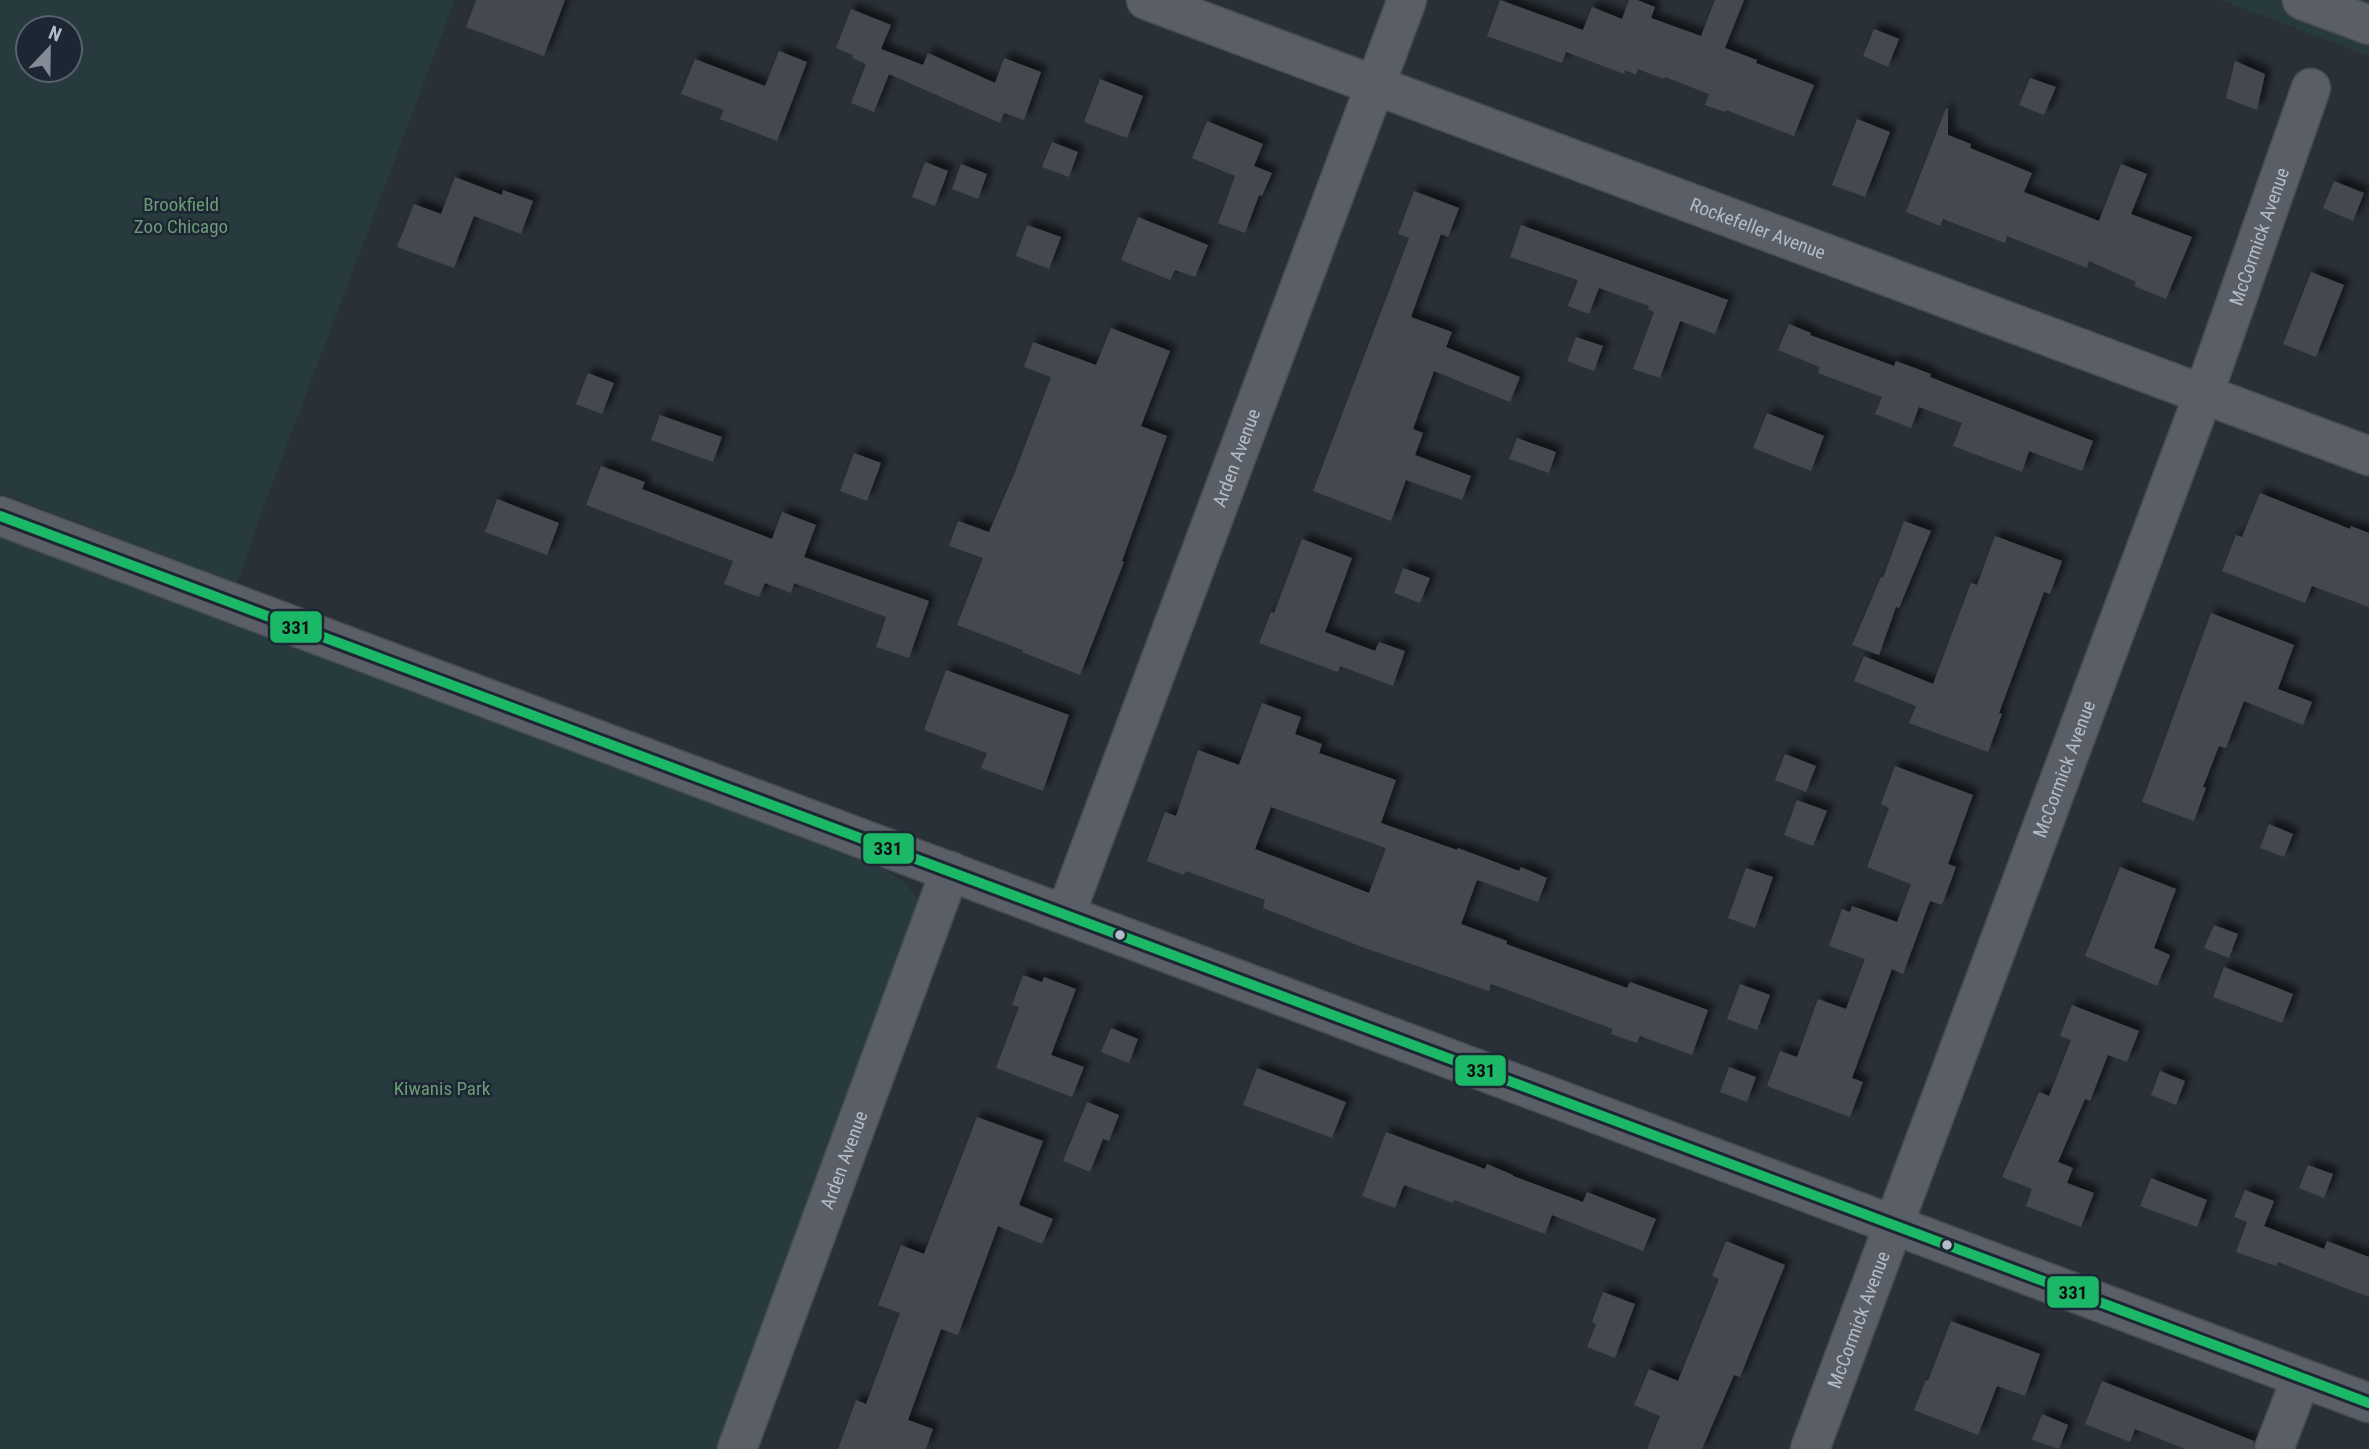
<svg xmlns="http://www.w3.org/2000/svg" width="2369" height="1449" font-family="'Roboto Condensed',sans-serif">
	<defs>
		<filter id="shadow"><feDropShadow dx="6" dy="-6" stdDeviation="3.5" flood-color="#0009"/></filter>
	</defs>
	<rect width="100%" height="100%" fill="#2a3038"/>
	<!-- green -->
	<g fill="#273a3e" fill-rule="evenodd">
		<path d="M0,0H455L262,511L237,583L0,493ZM28,28H70V70H28Z"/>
		<path d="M2221,0H2369V56Z"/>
		<path d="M0,536L885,870C902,879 912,887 919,906L723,1449H0Z"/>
	</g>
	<!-- building -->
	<g fill="#444950" fill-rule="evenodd" filter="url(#shadow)">
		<path d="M476,0H565L544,56L466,27Z"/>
		<path d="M1500,0L1583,30L1592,7L1622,19L1629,0H1637L1655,7L1651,18L1701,36L1715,0H1744L1725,48L1757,60L1756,63L1814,85L1794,136L1726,110L1725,112L1705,105L1709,94L1665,77L1664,79L1638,69L1636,75L1625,70L1624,74L1566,52L1562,63L1487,36Z"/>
		<path d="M851,9L891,25L881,49L923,65L928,53L995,83L1004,58L1041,72L1024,120L1004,113L1000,123L889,74L874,112L851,103L866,64L852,58L853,55L836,48Z"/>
		<path d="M1874,29L1899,39L1888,67L1863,56Z"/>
		<path d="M779,51L807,62L777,141L720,119L724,110L681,94L695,59L765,86Z"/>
		<path d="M2235,61L2265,74L2257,110L2226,98Z"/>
		<path d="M2030,78L2056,87L2044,115L2019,105Z"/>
		<path d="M1100,79L1143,96L1127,138L1084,122Z"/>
		<path d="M1946,108H1948V135L1971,144L1970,148L2032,173L2024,192L2099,221L2121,164L2147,174L2131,214L2192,237L2166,299L2134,286L2136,282L2089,261L2087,268L2007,236L2005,243L1943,219L1940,226L1906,212Z"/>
		<path d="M1857,119L1890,132L1865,197L1832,185Z"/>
		<path d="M1207,121L1263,144L1254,166L1272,173L1262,196L1259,195L1245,233L1218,223L1235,176L1192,158Z"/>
		<path d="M1052,142L1078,152L1069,177L1042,167Z"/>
		<path d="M925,162L948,171L935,206L912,197Z"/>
		<path d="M961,164L987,174L978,199L952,189Z"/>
		<path d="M455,177L502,195L503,190L533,201L521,234L474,216L454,268L397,247L414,204L441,214Z"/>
		<path d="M2334,181L2364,193L2353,221L2323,208Z"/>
		<path d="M1414,191L1459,208L1448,237L1441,234L1411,317L1452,332L1446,347L1520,377L1510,402L1434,371L1413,429L1423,433L1415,455L1471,476L1462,500L1406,480L1391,521L1313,491L1409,238L1398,234Z"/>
		<path d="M1138,217L1208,245L1195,277L1175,270L1170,280L1121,260Z"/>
		<path d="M1027,225L1061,237L1049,269L1016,256Z"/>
		<path d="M1521,225L1728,300L1715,334L1680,321L1660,378L1633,369L1654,312L1648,309L1649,306L1599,288L1589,314L1568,306L1578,280L1510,257Z"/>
		<path d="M2311,272L2344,285L2316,357L2283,344Z"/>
		<path d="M1789,324L1811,333L1810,335L1894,366L1896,361L1931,374L1930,377L2093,441L2082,471L2029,451L2022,472L1953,446L1962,423L1919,407L1911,428L1875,414L1882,397L1818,373L1820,367L1778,350Z"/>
		<path d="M1111,328L1170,351L1141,426L1167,436L1122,561L1124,562L1080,675L1022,652L1023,650L957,625L983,558L949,546L958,521L989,532L1015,472L1051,377L1024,367L1033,342L1096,365Z"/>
		<path d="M1576,337L1603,346L1594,371L1567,361Z"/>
		<path d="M588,373L614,383L602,414L576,404Z"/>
		<path d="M1767,413L1824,436L1811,471L1753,448Z"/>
		<path d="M660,415L722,437L713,462L651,440Z"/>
		<path d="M1517,438L1556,452L1549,473L1509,459Z"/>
		<path d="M854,453L881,463L867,501L840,491Z"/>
		<path d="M601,466L645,482L642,489L772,539L782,512L816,525L804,557L929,601L909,658L876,647L886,617L794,583L791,593L765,583L759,597L724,584L733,561L586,505Z"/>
		<path d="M2260,493L2350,529L2351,526L2369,533V607L2312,586L2305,603L2222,571L2236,535L2242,537Z"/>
		<path d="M497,499L559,523L547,555L485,532Z"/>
		<path d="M1904,521L1931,531L1899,608L1896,607L1879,655L1852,645L1881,577L1883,578Z"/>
		<path d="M1995,536L2062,561L2050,594L2044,592L1999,713L2002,714L1988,752L1909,723L1916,706L1854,681L1864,656L1933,684L1971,583L1977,585Z"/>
		<path d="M1302,539L1352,558L1325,632L1375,651L1379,642L1405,651L1393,686L1340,666L1338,672L1259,643L1271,612L1274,613Z"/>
		<path d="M1403,568L1430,578L1420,603L1394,593Z"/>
		<path d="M2211,613L2294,645L2278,689L2312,702L2303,725L2244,701L2226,748L2219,746L2203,787L2206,788L2194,821L2142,802Z"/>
		<path d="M946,670L1069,715L1043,791L981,768L987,753L924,730Z"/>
		<path d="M1262,703L1301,717L1295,734L1322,744L1319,753L1396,780L1381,823L1457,850L1458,848L1519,871L1521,867L1547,878L1538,902L1477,880L1461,924L1507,941L1506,944L1627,988L1630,982L1708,1010L1692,1055L1640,1036L1637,1043L1611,1034L1613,1029L1491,984L1489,991L1362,947L1263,908L1265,900L1186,871L1184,875L1147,861L1165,812L1176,816L1198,750L1239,765ZM1271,807L1386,848L1369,893L1255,849Z"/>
		<path d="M1785,754L1816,766L1806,792L1775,780Z"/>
		<path d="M1895,766L1973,795L1948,864L1956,867L1942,905L1930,901L1903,974L1892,969L1852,1078L1863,1082L1850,1117L1767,1086L1780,1051L1797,1057L1818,999L1846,1009L1865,959L1829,946L1842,909L1850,912L1852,906L1897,922L1911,884L1867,867L1889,808L1881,804Z"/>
		<path d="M1797,800L1827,811L1813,846L1784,835Z"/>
		<path d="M2269,824L2293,834L2284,857L2260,848Z"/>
		<path d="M2120,867L2176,889L2154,948L2170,955L2157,986L2085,956Z"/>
		<path d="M1746,868L1773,877L1755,928L1728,918Z"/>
		<path d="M2214,925L2238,934L2229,958L2204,948Z"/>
		<path d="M2224,967L2293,994L2282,1023L2213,997Z"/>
		<path d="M1023,975L1042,982L1044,977L1076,989L1051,1055L1084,1067L1072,1097L996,1068L1019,1007L1012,1005Z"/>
		<path d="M1740,984L1770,995L1757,1030L1727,1019Z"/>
		<path d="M2072,1005L2139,1031L2127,1062L2108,1055L2090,1101L2085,1099L2058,1162L2073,1168L2067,1183L2094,1193L2081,1227L2026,1206L2032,1189L2002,1177L2039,1092L2049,1096L2071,1040L2060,1036Z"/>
		<path d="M1111,1028L1138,1039L1129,1063L1101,1052Z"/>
		<path d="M1729,1067L1756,1077L1747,1102L1720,1092Z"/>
		<path d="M1257,1068L1346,1102L1332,1138L1243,1105Z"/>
		<path d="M2160,1071L2185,1081L2176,1105L2151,1095Z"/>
		<path d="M1087,1102L1119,1115L1109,1141L1103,1139L1090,1172L1063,1161Z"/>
		<path d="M977,1117L1043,1141L1019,1205L1053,1219L1042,1244L998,1226L958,1335L941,1329L908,1420L933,1429L926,1449H838L856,1400L866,1404L900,1313L878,1305L901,1245L924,1254Z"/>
		<path d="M1386,1132L1485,1169L1487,1164L1513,1175V1176L1583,1202L1587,1192L1656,1219L1643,1251L1552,1215L1545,1234L1454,1200L1453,1203L1404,1185L1395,1208L1362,1196Z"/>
		<path d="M2308,1165L2333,1174L2324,1198L2299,1188Z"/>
		<path d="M2151,1178L2207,1200L2197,1227L2140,1206Z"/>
		<path d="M2245,1190L2274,1201L2264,1226L2324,1249L2327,1241L2369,1257V1297L2278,1262L2276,1266L2236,1252L2247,1222L2234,1217Z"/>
		<path d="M1726,1241L1785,1265L1740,1377L1734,1375L1702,1449H1647L1660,1416L1634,1405L1649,1369L1678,1381L1719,1279L1712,1276Z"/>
		<path d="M1603,1292L1635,1304L1615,1358L1587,1347L1596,1324L1592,1322Z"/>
		<path d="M1951,1321L2040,1354L2025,1396L1997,1386L1978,1435L1914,1410L1926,1380L1928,1381Z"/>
		<path d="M2102,1381L2254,1441L2253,1449H2185L2135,1429L2130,1442L2085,1424Z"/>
		<path d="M2042,1414L2068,1425L2059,1449L2032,1440Z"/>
	</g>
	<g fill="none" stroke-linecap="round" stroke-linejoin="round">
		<defs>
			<g id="minor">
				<path id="s1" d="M1146,0L2369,456"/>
				<path d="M2302,0L2369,25"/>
				<path d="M0,516L2369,1403"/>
				<path id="s2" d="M1066,913L1407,0"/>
				<path id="s3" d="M737,1449L950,871"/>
				<path id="s4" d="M1810,1449L2204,393L2311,88"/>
				<path d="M2274,1449L2301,1378"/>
			</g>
		</defs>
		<!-- minor casing -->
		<use href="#minor" stroke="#484c53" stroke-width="41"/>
		<!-- minor -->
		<use href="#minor" stroke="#5a5e66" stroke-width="38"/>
		<defs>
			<path id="bus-1" d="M0,516L2369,1403"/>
		</defs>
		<!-- bus-1 casing -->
		<use href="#bus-1" stroke="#1d2633" stroke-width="16"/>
		<!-- bus-1 -->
		<use href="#bus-1" stroke="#1ab867" stroke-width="10"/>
	</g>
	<!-- markers -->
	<g fill="#b4bcc9" stroke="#1d2633" stroke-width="2.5">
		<circle cx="1120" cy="935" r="6"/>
		<circle cx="1947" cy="1245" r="6"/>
	</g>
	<g text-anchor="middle" stroke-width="5" stroke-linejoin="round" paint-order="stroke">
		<!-- park labels -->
		<g font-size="19" fill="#6b9a76" stroke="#1d2633">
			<text x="181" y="211">Brookfield<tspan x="181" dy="22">Zoo Chicago</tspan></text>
			<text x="442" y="1095">Kiwanis Park</text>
		</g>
		<!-- street labels -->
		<g font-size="19" fill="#b4bcc9" stroke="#1d2633">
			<text dy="7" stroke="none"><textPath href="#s1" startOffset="653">Rockefeller Avenue</textPath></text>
			<text dy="7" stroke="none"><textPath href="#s4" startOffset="1293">McCormick Avenue</textPath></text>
			<text dy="7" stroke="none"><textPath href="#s2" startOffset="486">Arden Avenue</textPath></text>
			<text dy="7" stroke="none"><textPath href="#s4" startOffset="726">McCormick Avenue</textPath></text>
			<text dy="7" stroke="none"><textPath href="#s3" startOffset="308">Arden Avenue</textPath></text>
			<text dy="7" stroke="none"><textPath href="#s4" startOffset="138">McCormick Avenue</textPath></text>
		</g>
	</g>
	<g stroke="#1d2633" stroke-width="2.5">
		<rect x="269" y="610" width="54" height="34" rx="7" fill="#1ab867"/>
		<rect x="862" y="832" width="53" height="33" rx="7" fill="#1ab867"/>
		<rect x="1454" y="1054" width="53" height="33" rx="7" fill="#1ab867"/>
		<rect x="2046" y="1275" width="54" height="34" rx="7" fill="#1ab867"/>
	</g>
	<g font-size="19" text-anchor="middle" font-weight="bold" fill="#111">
		<text x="296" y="634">331</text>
		<text x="888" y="855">331</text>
		<text x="1481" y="1077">331</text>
		<text x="2073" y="1299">331</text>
	</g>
	<!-- north arrow -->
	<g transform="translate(49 49) rotate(22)"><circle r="33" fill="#1d2633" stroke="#59626f" stroke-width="2"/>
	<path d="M0-5L12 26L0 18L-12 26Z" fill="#848b96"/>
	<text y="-10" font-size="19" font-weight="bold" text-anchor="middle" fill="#b4bcc9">N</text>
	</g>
</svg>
